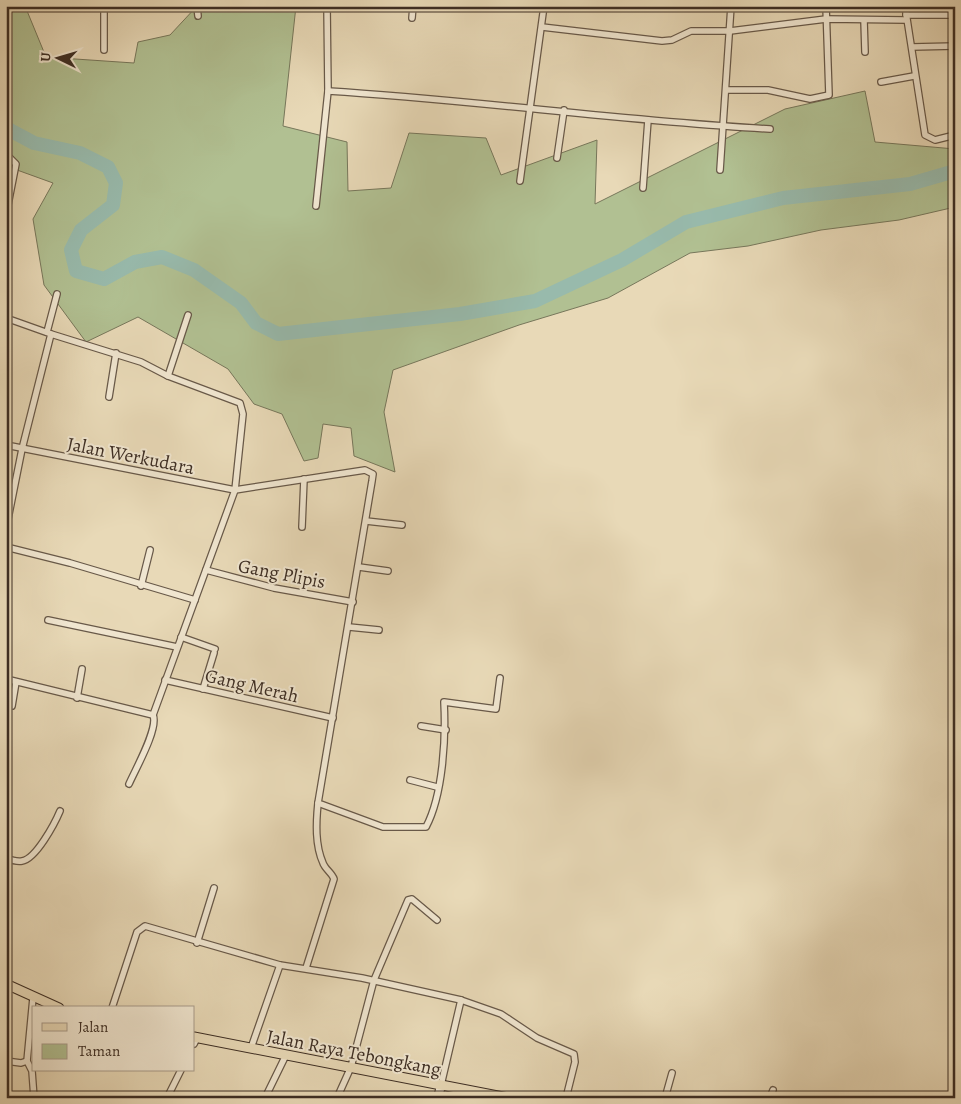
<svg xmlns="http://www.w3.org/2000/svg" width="961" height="1104" font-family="Alegreya,serif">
	<rect width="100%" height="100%" fill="#e8d9b7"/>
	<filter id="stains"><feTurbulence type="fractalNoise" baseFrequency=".004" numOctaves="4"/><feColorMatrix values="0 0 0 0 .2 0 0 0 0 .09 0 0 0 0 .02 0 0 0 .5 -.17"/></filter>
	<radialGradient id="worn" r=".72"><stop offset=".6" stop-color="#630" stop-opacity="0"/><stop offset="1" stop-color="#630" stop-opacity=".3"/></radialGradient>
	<!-- green -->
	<path fill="#b1c092" stroke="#77775b" d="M6,6H25L46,57L134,63L138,42L170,35L197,6H296L283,126L347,142L348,191L391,188L409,133L486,138L501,175L597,140L595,204L785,109L865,91L875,142L955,149V207L899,220L821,230L748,246L690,253L608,298L519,325L393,370L384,412L395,472L354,456L351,428L323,424L318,458L304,461L282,414L254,404L228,369L138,317L86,342L44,285L33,219L53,183L6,166Z"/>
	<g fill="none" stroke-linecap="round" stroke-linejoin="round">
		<!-- river -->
		<path stroke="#98baac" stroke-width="14" d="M6,128L34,143L80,153L108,167L116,183L113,205L81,230L71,250L76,271L104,279L135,262L162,257L194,270L241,303L256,323L278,334L460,314L535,301L622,260L686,222L783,198L910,184L955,171"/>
		<defs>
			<g id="street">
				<path d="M197,6L198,16"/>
				<path d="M905,6L925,135L935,140L955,135"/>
				<path d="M906,15H955"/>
				<path d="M412,18L413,6"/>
				<path d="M864,20L865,52"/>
				<path d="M542,27L662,41L672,40L691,31H730L826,19L906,20"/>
				<path d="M912,47L955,46"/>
				<path d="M104,50V6"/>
				<path d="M881,82L914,76"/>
				<path d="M727,90H768L810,99L829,95L826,6"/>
				<path d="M328,91C476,100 622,121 770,129"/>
				<path d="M6,154L16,164L6,215"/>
				<path d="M557,158L564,110"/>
				<path d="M720,170L731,6"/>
				<path d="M520,181L544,6"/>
				<path d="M643,188L648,120"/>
				<path d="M316,206L328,91L327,6"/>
				<path d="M6,318L51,334L22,449L6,529"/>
				<path d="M47,332L57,294"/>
				<path d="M168,376L188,315"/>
				<path d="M109,397L116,353"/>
				<path d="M6,445L235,490L243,414L240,403L168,376L141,362L51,334"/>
				<path d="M366,521L402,525"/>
				<path d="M302,527L304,479"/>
				<path d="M6,547L70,563L195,600"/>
				<path d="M359,567L388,571"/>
				<path d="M206,570L274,588L353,602"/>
				<path d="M141,586L150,550"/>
				<path d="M48,620L177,647"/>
				<path d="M349,627L379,630"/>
				<path d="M181,637L215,649"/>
				<path d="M6,679L153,715"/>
				<path d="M165,680L333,718"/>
				<path d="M203,689L214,653"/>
				<path d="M77,698L82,669"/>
				<path d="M12,706L16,682"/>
				<path d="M153,715L235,490L365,470L373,474L372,481L318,803L383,827H426C443,795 446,738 444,702L496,709L500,678"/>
				<path d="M421,726L446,730"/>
				<path d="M410,780L437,787"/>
				<path d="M129,784C135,770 159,728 153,715"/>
				<path d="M6,858C11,860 17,862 22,861C36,859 55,823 60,811"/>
				<path d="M197,943L214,888"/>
				<path d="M306,968L334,879C332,873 325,869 323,863C315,845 316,823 318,803"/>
				<path d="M112,1008L137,932L145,926L280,965L362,978L461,1000L501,1014L537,1038L574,1054L575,1062L566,1098"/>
				<path d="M194,1044L197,1038"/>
				<path d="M251,1048L280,965"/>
				<path d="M6,1061L21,1063L27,1061"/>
				<path d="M27,1061L33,998"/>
				<path d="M27,1061L32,1071L34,1098"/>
				<path d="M441,1085L461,1000"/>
				<path d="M954,1094H955"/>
				<path d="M167,1098L181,1070"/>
				<path d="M265,1098L286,1055"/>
				<path d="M337,1098L351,1067L374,980L408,900L412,899L437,920"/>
				<path d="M665,1098L672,1073"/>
				<path d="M770,1098L773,1090"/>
			</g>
			<path id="secondary" d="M438,1098L441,1085"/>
			<g id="primary">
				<path d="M6,984L59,1008"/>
				<path d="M194,1037L508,1098"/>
			</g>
		</defs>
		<!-- street casing -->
		<use href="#street" stroke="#685949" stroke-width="8"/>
		<!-- secondary casing -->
		<use href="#secondary" stroke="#3d2e24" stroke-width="10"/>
		<!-- primary casing -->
		<use href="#primary" stroke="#3d2e24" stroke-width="11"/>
		<!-- street -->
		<use href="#street" stroke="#f0e6d0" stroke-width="5.5"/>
		<!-- secondary -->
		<use href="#secondary" stroke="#f0e6d0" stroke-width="8"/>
		<!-- primary -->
		<use href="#primary" stroke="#e8d9b7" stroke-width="9"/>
	</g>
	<g text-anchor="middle" stroke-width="4" stroke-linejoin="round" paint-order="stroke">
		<!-- street labels -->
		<g font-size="19" fill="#3d2e24" stroke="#f0e6d0">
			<text transform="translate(131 455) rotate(11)" y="7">Jalan Werkudara</text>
			<text transform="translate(282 573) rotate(11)" y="7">Gang Plipis</text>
			<text transform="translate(252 685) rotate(13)" y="7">Gang Merah</text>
			<text transform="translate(354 1052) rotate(11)" y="7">Jalan Raya Tebongkang</text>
		</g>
	</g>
	<!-- margin -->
	<rect width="961" height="1104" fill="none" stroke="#e8d9b7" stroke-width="25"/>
	<rect x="8" y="8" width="946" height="1089" fill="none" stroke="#3d2e24" stroke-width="2.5"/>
	<rect x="12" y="12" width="936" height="1079" fill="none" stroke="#3d2e24"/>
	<!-- legend -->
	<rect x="32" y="1006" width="162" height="65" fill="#f0e6d0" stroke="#a89c8b"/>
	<rect x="42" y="1023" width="25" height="8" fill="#e8d9b7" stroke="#a89c8b"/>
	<text x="78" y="1032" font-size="15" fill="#3d2e24">Jalan</text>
	<rect x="42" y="1044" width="25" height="15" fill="#b1c092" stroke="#a89c8b"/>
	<text x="78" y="1056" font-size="15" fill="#3d2e24">Taman</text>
	<!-- north arrow -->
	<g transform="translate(58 58) rotate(275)" stroke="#f0e6d0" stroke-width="4" paint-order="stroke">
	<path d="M0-4L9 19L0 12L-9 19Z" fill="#3d2e24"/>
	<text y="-8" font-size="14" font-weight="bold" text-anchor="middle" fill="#3d2e24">U</text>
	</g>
	<rect width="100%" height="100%" filter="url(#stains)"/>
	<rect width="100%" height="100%" fill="url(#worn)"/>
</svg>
